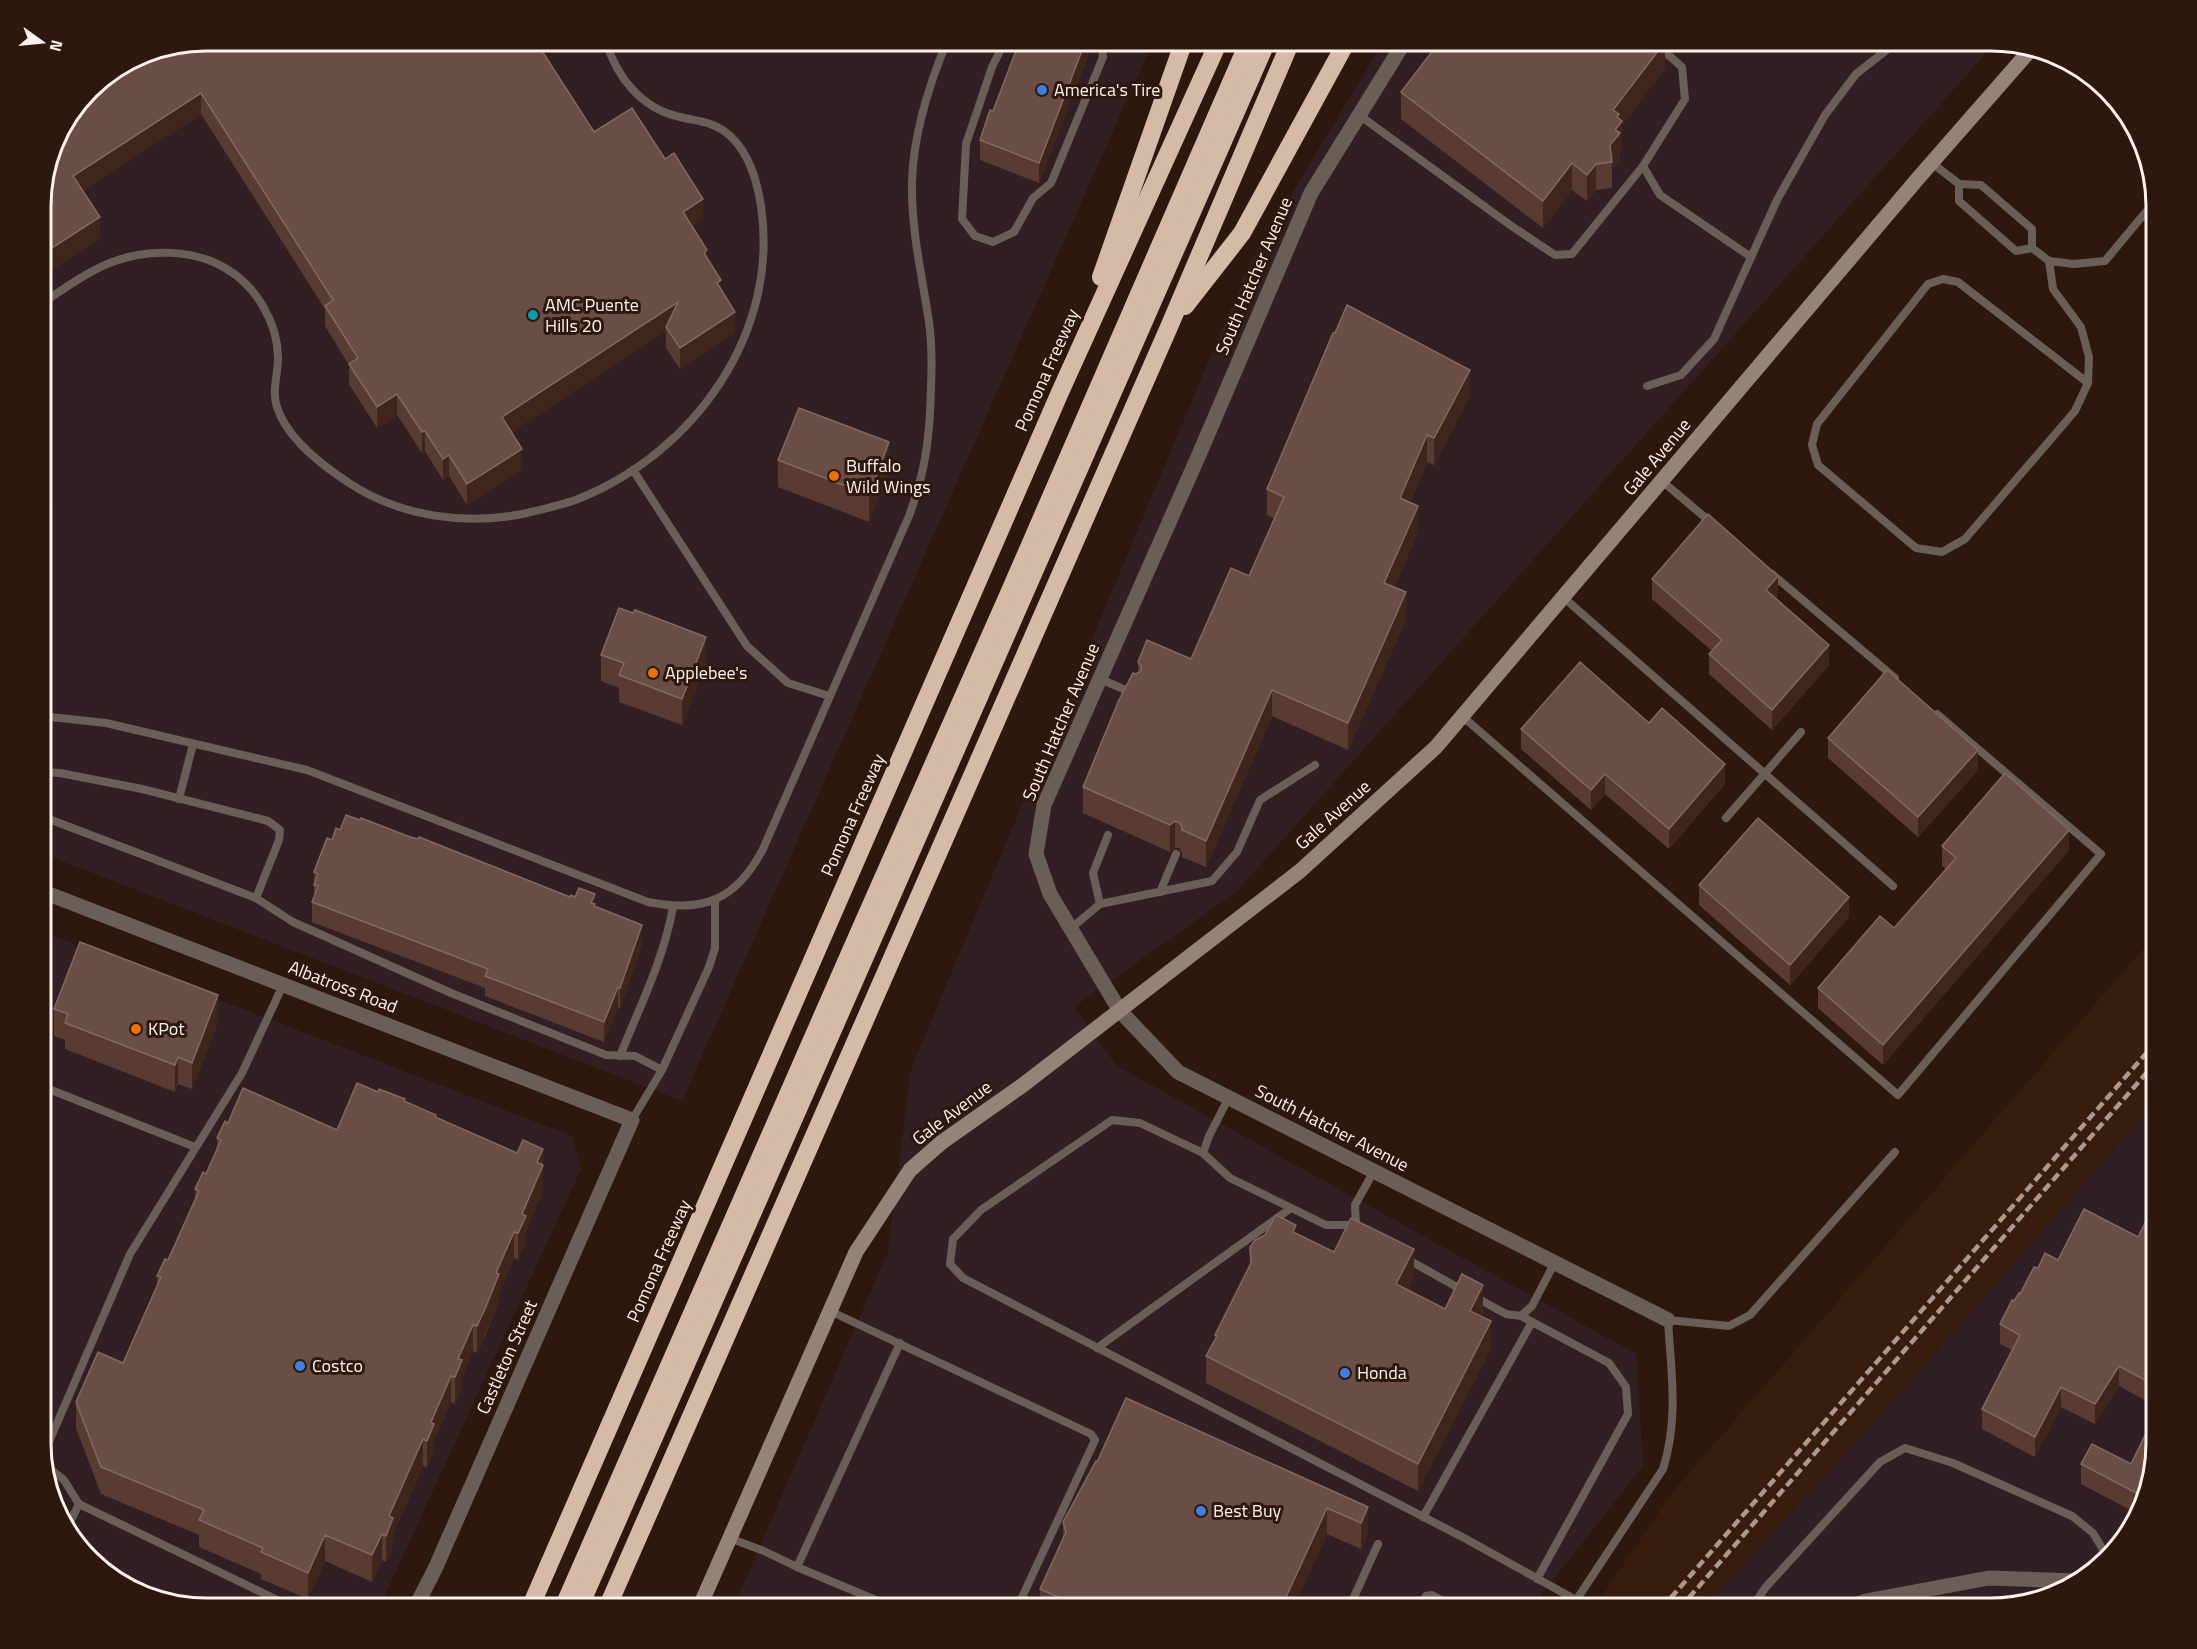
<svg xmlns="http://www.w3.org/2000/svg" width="2197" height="1649" font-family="'Titillium Web',sans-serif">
	<rect width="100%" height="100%" fill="#2e180d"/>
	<!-- commercial -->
	<g fill="#321f24">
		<path d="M206,41H1153L682,1101L41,853V195Z"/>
		<path d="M1384,41H1997L1236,892L1074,1007L1117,1066L1636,1354L1643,1466L1531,1608H733L888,1252L911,1069L1250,263Z"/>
		<path d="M41,931L572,1136L581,1169L379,1608H205L152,1600L105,1574L58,1517L41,1454Z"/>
	</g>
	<!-- industrial -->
	<path fill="#311f26" d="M2156,1101V1444L2148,1497L2122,1544L2064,1592L1991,1608H1704L1899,1394Z"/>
	<!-- built -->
	<path fill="#381c0d" d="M2156,934V1101L1899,1394L1704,1608H1594L1671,1494Z"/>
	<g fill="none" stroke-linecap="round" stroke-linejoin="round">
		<!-- service -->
		<g stroke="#6a5f58" stroke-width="8">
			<path d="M1005,41L992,67L966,144L962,219L975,236L993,242L1014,232L1033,198L1051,183L1103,57L1101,41"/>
			<path d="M1658,46L1682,67L1685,99L1643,166L1660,195L1751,257"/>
			<path d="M1359,115L1510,225L1555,255L1572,254L1643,166"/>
			<path d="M1932,163L1959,184L1981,185L2032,229V248"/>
			<path d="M1959,184V201L2016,251L2032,248L2049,261L2074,264L2105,261L2155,201"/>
			<path d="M2049,261L2053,289L2081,327L2089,357L2088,383L2075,411L1965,539L1942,552L1916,548L1818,465L1812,445L1817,424L1928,284L1943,279L1958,282L2088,383"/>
			<path d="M41,304C64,289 89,270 115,261C149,249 193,249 225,268C257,286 279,325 278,361C277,377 272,393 277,407C287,439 323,466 349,483C401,517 467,526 527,513C544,509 562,505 578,499C694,453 780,333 761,206C757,180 747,147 724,131C710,121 696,121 680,117C642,109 616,77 606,41"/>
			<path d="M1647,386L1681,375L1714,339L1777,200L1825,115L1856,74L1898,41"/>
			<path d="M633,470L747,646L788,683L829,696"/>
			<path d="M1662,481L1714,525"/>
			<path d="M1772,574L1895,678"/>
			<path d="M1563,597L1893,886"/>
			<path d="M1100,679L1135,694"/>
			<path d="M41,716L106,723L307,770L648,902C704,913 736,900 763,849L909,516C926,470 930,435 931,386C932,365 932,344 929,322C922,275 911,230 912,182C913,134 929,85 947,41"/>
			<path d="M1462,716L1898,1095L2101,854L1937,714"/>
			<path d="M41,772L60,773L142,789L268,821L280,830L279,840L256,898"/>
			<path d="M179,799L193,744"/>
			<path d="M41,816L256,898L293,922L451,993L606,1055L635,1056L662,1070"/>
			<path d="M1726,818L1801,732"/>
			<path d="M1160,892L1176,854"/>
			<path d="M1100,904L1093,873L1108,835"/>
			<path d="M1070,929L1100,904L1212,881L1237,852L1260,800L1315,765"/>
			<path d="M620,1056C639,1008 664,959 673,907"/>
			<path d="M41,1086L195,1147"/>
			<path d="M1229,1097L1209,1136L1203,1153L1230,1178L1326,1225H1356"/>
			<path d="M632,1120L662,1070L709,967L715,948V900"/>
			<path d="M1203,1153L1140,1123L1112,1120L981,1210L953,1239L950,1264L963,1278L1466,1539L1576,1600"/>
			<path d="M1361,1230L1356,1225L1355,1205L1374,1171"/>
			<path d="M1405,1258L1464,1291"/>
			<path d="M1475,1297L1506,1314L1521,1316L1532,1306L1555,1262"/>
			<path d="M830,1311L1091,1434L1095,1440L1017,1608"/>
			<path d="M1521,1316L1609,1363L1626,1387L1628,1414L1537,1579"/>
			<path d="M1097,1348L1291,1208"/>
			<path d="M42,1458L130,1254L242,1073L283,985"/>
			<path d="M44,1464L64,1480L79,1504"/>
			<path d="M1423,1517L1532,1322"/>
			<path d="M67,1528L79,1504L294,1608"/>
			<path d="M729,1538L764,1551L797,1567L900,1343"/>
			<path d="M797,1567L895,1608"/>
			<path d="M1349,1608L1378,1544"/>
			<path d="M1421,1608L1426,1596L1432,1595L1456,1608"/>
			<path d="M1571,1608L1663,1469C1679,1419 1671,1371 1668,1320L1729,1326L1750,1315L1895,1152"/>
			<path d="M1759,1608L1756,1602L1765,1588L1880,1462L1905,1448L1953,1463L2072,1516L2093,1533L2105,1553L2106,1558"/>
		</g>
		<!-- minor -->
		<path stroke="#6a5f58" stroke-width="15" d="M1405,41L1311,193L1198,457L1044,805L1036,854L1050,894L1120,1011L1178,1072L1668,1320"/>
		<!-- tertiary -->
		<g stroke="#6a5f58" stroke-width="15">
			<path d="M41,891L632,1120L435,1569L415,1608"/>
			<path d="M1848,1608L1866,1601L1989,1578L2077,1581"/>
		</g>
		<!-- secondary -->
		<path stroke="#958378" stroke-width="15" d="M699,1608L856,1252L910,1170L942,1142L1023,1085L1300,871L1436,747L1920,176L2033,47"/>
		<!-- motorway -->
		<g stroke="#d6baa8" stroke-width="18">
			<path d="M1101,277L1184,41"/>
			<path d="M1185,306L1242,233L1347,41"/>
			<path d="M530,1608L1061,390L1219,41"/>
			<path d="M563,1608L864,921L1007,598L1249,41"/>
			<path d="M579,1608L1267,41"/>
			<path d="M607,1608L1169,327L1291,41"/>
		</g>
		<!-- rail -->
		<g stroke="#aa9991" stroke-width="4.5" stroke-dasharray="9 4.5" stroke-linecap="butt">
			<path d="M1662,1608L2156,1042"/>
			<path d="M1680,1608L2156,1062"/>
		</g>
	</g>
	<!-- wall -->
	<g fill="#593b31">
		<path d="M1090,40V50L1039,183L980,160V140L993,111Z"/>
		<path d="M1665,68L1622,125V148L1620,150V160L1612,169V188L1596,190L1587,201L1572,190L1543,228L1401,119V92Z"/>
		<path d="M97,82L594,132L703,219L692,226L721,290L735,332L680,369L666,348V331L511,432L522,470L467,505L449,476L443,480L425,451L422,453L397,415L377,428L349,384V365L325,326V309L201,114L83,190L100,238L41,276V195Z"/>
		<path d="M1470,396L1434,465L1427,462L1410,502L1418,533L1394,587L1406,619L1348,750L1272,716L1206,867L1182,857V852L1179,848H1175L1170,852L1083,813V787L1136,674L1138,673V662L1191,659L1249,576L1275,519L1267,515V489Z"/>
		<path d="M778,460L889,469L869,522L778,487Z"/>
		<path d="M1652,579L1778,596L1776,598L1829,665L1772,730L1709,674V654L1712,651L1652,599Z"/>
		<path d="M601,655L706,664L682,725L619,702V688L601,681Z"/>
		<path d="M1649,723L1725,784L1669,849L1605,794L1591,810L1521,749V729Z"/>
		<path d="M1828,738L1978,770L1918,837L1828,758Z"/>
		<path d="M332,840L595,907L642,945L620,1008L618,1007L604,1042L485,996V988L312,922V902L314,897V872Z"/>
		<path d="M1942,846L2069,850L1883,1065L1818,1008V988L1894,928L1946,869L1942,866Z"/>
		<path d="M1699,885L1849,917L1790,985L1699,905Z"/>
		<path d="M54,1009L218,1022L192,1089L178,1084L175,1092L65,1049V1040L54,1036Z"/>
		<path d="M378,1092L405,1101L436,1118L543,1164V1191L526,1231V1242L518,1260L514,1258L499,1294V1301L485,1336L477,1353L473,1351L462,1377V1387L455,1404L451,1402L434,1440V1450L427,1467L423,1466L393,1534V1544L386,1562L382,1560L372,1582L325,1561L308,1599L261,1579V1574L199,1547V1535L101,1494L76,1428V1402L123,1363L157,1286V1276L168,1260L195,1199V1189L206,1174L217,1148V1138L228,1123L337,1130Z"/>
		<path d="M2156,1201V1406L2119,1386L2095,1424L2061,1407L2035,1457L1982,1429V1409L2012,1350L2000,1344V1324L2038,1268L2058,1260L2138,1237Z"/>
		<path d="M1296,1233L1334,1252L1414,1276L1407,1290L1445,1309L1483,1311L1481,1316L1491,1348L1418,1491L1206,1383V1356L1215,1340V1335L1250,1266V1247Z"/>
		<path d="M1096,1461L1368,1507V1533L1361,1549L1327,1534L1293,1608H1040V1589L1063,1538V1522Z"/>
		<path d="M2081,1464L2148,1497L2138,1514L2081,1484Z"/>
	</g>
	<!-- shaded-wall -->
	<g fill="#40251a">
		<path d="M1086,40H1090V50L1039,183V163Z"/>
		<path d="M1665,42V68L1622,125V148L1620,150V160L1612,169L1610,145L1613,110Z"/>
		<path d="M201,93V114L73,196V176Z"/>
		<path d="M1572,163V190L1543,228V201Z"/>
		<path d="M1596,164V190L1587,201V175Z"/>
		<path d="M703,199V219L683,232V212Z"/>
		<path d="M100,217V238L41,276V255Z"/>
		<path d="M707,250V271L704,253Z"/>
		<path d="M721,280V301L717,283Z"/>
		<path d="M678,302L666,327V331L502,438V417Z"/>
		<path d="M735,312V332L680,369V348Z"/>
		<path d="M1470,370V396L1434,465V438Z"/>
		<path d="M397,394V415L377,428V407Z"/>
		<path d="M425,431V451L422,453V432Z"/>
		<path d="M1427,435V462L1400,524V498Z"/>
		<path d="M889,442V469L869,522V495Z"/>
		<path d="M522,449V470L467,505V484Z"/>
		<path d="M449,455V476L443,480V459Z"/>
		<path d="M1418,506V533L1384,609V583Z"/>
		<path d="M1778,576V596L1766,610V590Z"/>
		<path d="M1406,592V619L1348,750V723Z"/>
		<path d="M706,637V664L682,725V699Z"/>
		<path d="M1829,645V665L1772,730V710Z"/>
		<path d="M1272,690V716L1206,867V841Z"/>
		<path d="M1978,750V770L1918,837V817Z"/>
		<path d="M1725,764V784L1669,849V829Z"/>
		<path d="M1605,774V794L1591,810V790Z"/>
		<path d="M1175,821V848L1170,852V825Z"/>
		<path d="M2069,830V850L1883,1065V1045Z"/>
		<path d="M595,894V924L591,903Z"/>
		<path d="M1849,897V917L1790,985V965Z"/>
		<path d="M642,925V945L620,1008V988Z"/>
		<path d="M618,987V1007L604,1042V1022Z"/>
		<path d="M218,995V1022L192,1089V1063Z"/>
		<path d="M178,1057V1084L175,1092V1065Z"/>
		<path d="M543,1149V1191L526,1231V1242L518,1260V1233L522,1214L537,1162Z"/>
		<path d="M514,1232V1258L499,1294V1301L477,1353V1326L496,1273Z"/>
		<path d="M1414,1249V1276L1396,1311V1284Z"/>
		<path d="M1483,1285V1311L1470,1337V1311Z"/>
		<path d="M1491,1321V1348L1418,1491V1464Z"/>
		<path d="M473,1325V1351L462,1377V1387L455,1404V1377L458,1359Z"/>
		<path d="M2119,1366V1386L2095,1424V1404Z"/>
		<path d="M451,1376V1402L434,1440V1450L427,1467V1441L431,1422Z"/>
		<path d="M2061,1387V1407L2035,1457V1437Z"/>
		<path d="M423,1439V1466L393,1534V1544L386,1562V1536L389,1516Z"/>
		<path d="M2152,1472L2148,1497L2140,1511V1495Z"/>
		<path d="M1368,1507V1533L1361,1549V1523Z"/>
		<path d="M1327,1508V1534L1293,1608H1281Z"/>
		<path d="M382,1534V1560L372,1582V1555Z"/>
		<path d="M325,1535V1561L308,1599V1573Z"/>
	</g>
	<!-- building -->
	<g fill="#6a4e45" stroke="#82685f" stroke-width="1.5">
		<path d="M206,40H535L594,132L632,108L665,159L674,153L703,199L683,212L707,250L704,253L721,280L717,283L735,312L680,348L666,327L678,302L502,417L522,449L467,484L449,455L443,459L425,431L422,432L397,394L377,407L349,364L358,358L325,306L333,300L201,93L73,176L100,217L41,255V195L58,132L97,82L143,53Z"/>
		<path d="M1020,40H1086L1039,163L980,140L990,110L993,111Z"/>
		<path d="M1441,40H1664L1665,42L1613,110L1619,114L1617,117L1622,121L1615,130L1620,133L1610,145L1612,162L1596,164L1587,175L1572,163L1543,201L1401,92Z"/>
		<path d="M1347,305L1470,370L1434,438L1427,435L1400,498L1418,506L1384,583L1406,592L1348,723L1272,690L1206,841L1182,830V826L1179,822L1175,821L1170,825L1083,787L1119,700L1133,673L1136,674L1141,671V666L1138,662L1147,640L1191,659L1231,568L1249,576L1284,497L1267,489L1333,333H1335Z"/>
		<path d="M799,408L889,442L869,495L778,460Z"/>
		<path d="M1708,514L1778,576L1766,590L1829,645L1772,710L1709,654L1722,640L1652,579Z"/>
		<path d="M619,608L633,613L635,610L706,637L682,699L619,675L624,663L601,655Z"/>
		<path d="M1580,662L1649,723L1662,708L1725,764L1669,829L1605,774L1591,790L1521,729Z"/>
		<path d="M1887,670L1978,750L1918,817L1828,738Z"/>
		<path d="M2005,773L2069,830L1883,1045L1818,988L1880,916L1894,928L1956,858L1942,846Z"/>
		<path d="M346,815L360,820L361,818L410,837L418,839L419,837L570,897L571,895L575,897L579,888L595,894L591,903L595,904L594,906L642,925L620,988L618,987L604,1022L485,976L488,969L312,902L318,886L314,885L318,874L314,872L327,838L332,840L336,828L340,830Z"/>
		<path d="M1758,818L1849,897L1790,965L1699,885Z"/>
		<path d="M80,942L218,995L192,1063L178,1057L175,1065L65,1023L68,1014L54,1009Z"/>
		<path d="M357,1083L378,1092L379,1089L405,1099L404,1101L436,1115L435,1117L517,1153L523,1140L543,1149L537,1162L543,1165L522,1214L526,1216L518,1233L514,1232L496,1273L499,1274L485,1309L477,1326L473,1325L458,1359L462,1360L455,1377L451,1376L431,1422L434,1424L427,1441L423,1439L389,1516L393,1518L386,1536L382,1534L372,1555L325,1535L308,1573L261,1552L263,1548L199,1520L204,1510L101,1467L76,1402L98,1352L123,1363L161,1277L157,1276L165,1259L168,1260L199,1191L195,1189L203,1172L206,1174L221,1140L217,1138L225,1121L228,1123L243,1088L337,1130Z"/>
		<path d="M2156,1201V1386L2119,1366L2095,1404L2061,1387L2035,1437L1982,1409L2020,1335L2000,1324L2012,1300L2014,1301L2019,1293L2020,1294L2034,1267L2038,1268L2045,1253L2058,1260L2084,1209L2138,1237Z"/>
		<path d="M1276,1215L1296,1225L1293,1232L1334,1252L1351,1218L1414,1249L1396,1284L1445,1309L1462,1274L1483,1285L1470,1311L1491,1321L1418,1464L1206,1356L1217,1336L1215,1335L1251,1263L1250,1247L1255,1240L1265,1235Z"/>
		<path d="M1126,1398L1368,1507L1361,1523L1327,1508L1281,1608H1083L1040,1589L1066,1532L1063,1522L1096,1461L1097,1462Z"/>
		<path d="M2150,1425L2156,1428V1444L2152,1472L2140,1495L2081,1464L2092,1444L2131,1464Z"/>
	</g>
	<!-- markers -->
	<g fill="#3f7fe0" stroke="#2e180d" stroke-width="2">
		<circle cx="1042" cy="90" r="6"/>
		<circle cx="300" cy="1366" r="6"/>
		<circle cx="1345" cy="1373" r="6"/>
		<circle cx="1201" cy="1511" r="6"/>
	</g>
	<circle fill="#0f9aa8" stroke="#2e180d" stroke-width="2" cx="533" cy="315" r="6"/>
	<g fill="#e8710a" stroke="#2e180d" stroke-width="2">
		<circle cx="834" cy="476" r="6"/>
		<circle cx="653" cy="673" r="6"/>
		<circle cx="136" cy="1029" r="6"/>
	</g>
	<g text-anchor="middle" stroke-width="6" stroke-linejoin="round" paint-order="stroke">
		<!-- poi labels -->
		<g font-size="18" fill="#fff2ec" stroke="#2e180d" text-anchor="start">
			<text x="1054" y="96">America's Tire</text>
			<text x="545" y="311">AMC Puente<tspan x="545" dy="21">Hills 20</tspan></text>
			<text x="846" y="472">Buffalo<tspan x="846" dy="21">Wild Wings</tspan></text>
			<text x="665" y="679">Applebee's</text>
			<text x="148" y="1035">KPot</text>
			<text x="312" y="1372">Costco</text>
			<text x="1357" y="1379">Honda</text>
			<text x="1213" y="1517">Best Buy</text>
		</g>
		<!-- street labels -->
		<g font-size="18" fill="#fff2ec" stroke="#2e180d">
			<text transform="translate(1254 276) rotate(-67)" y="6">South Hatcher Avenue</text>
			<text transform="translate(1047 370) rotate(-66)" y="6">Pomona Freeway</text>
			<text transform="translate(1657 457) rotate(-50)" y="6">Gale Avenue</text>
			<text transform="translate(1061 722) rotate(-67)" y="6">South Hatcher Avenue</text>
			<text transform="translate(853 815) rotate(-66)" y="6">Pomona Freeway</text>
			<text transform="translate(1333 815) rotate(-42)" y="6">Gale Avenue</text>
			<text transform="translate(343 987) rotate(21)" y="6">Albatross Road</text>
			<text transform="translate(952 1113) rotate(-37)" y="6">Gale Avenue</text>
			<text transform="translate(1332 1128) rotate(27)" y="6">South Hatcher Avenue</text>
			<text transform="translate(659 1261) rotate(-66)" y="6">Pomona Freeway</text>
			<text transform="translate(507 1357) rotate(-66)" y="6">Castleton Street</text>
		</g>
	</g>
	<!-- crop -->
	<path d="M0 0H2197V1649H0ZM206 51H1991A155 155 0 0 1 2146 206V1443A155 155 0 0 1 1991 1598H206A155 155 0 0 1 51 1443V206A155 155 0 0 1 206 51Z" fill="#2e180d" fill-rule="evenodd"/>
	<path fill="none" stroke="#fff2ec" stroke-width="3" d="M206 51H1991A155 155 0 0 1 2146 206V1443A155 155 0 0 1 1991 1598H206A155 155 0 0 1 51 1443V206A155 155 0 0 1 206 51Z"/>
	<!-- north arrow -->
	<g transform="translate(42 42) rotate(105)" stroke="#2e180d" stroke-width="4.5" paint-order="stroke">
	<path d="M0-4.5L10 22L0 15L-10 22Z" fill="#fff2ec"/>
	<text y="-9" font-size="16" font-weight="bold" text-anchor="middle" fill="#fff2ec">N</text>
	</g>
</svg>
